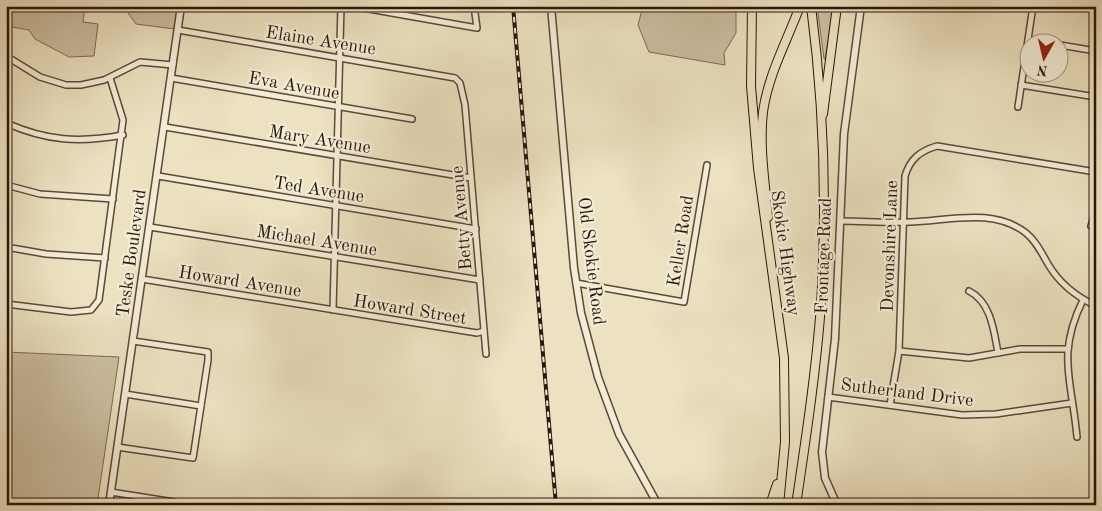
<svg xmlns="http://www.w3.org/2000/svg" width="1102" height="511" font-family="'Old Standard TT',serif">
	<rect width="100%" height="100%" fill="#ece1c0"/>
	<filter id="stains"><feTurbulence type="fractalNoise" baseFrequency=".004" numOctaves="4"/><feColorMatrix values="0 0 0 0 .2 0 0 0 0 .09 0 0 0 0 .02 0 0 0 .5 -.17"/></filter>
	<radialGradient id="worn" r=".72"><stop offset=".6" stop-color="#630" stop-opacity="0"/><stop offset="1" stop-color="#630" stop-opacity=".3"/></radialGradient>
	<!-- green -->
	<g fill="#cbbea1" stroke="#7b6a56">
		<path d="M6,6H85L83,22L98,24L94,56L69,57L35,39L29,30L6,26Z"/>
		<path d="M123,6H178L175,29L136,24Z"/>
		<path d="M643,6H736V33L724,53L725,65L649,52L638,25Z"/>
		<path d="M817,6H834L825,59H824Z"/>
		<path d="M6,352L119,357L97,505H6Z"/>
	</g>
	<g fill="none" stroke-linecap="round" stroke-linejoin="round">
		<defs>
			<g id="minor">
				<path d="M352,6L477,28L474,6"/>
				<path d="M178,30L455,78L460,83L465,105L486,354"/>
				<path d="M1028,40L1042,42"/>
				<path d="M1060,45L1096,51"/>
				<path d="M6,56L40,77L66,85H81L104,80L140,62L173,65"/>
				<path d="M171,78L412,119"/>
				<path d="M1021,85L1096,97"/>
				<path d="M1018,107L1033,6"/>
				<path d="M6,123C47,141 79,143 123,135"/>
				<path d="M165,127L471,178"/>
				<path d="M158,176L476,229"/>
				<path d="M6,185L40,194L113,199"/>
				<path d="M841,221C864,221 887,223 910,222C948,221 993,207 1026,233C1036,241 1041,252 1048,264C1059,283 1075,296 1096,306"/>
				<path d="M1091,226L1096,211"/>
				<path d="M150,227L480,280"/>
				<path d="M6,247L46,254L105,258"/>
				<path d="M142,279L477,333L484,331"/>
				<path d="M576,283L684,302L707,165"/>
				<path d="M969,291C991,302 994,331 998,353"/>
				<path d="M6,304L71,312L91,310L99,300L123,120L110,78"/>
				<path d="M333,310L341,6"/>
				<path d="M899,351L969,358L1020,349H1066"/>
				<path d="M125,394L201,406"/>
				<path d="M828,397L962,415L996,414L1072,403"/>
				<path d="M890,405L899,351L905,176C910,159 920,151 937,146L1096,172"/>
				<path d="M1077,437C1072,380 1056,355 1083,300"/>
				<path d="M117,447L193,458L208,360V352L133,341"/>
				<path d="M111,492L174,502"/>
			</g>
			<g id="tertiary">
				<path d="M551,6L574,268L581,313L598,377L619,434L658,505"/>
				<path d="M109,505L181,6"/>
				<path d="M837,505L825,478L822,452L835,339L844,134L861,6"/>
			</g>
			<g id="primary">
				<path d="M823,114L837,6"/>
				<path d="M768,217C765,183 759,146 763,112C768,75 787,41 800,6"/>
			</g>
			<g id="trunk">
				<path d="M752,6L751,86L758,168L784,358L785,442L779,505"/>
				<path d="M770,505L777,484"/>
				<path d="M796,505C806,438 816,372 821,305C827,206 824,105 811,6"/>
			</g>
		</defs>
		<!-- minor casing -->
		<use href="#minor" stroke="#5b4938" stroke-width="8"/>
		<!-- tertiary casing -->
		<use href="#tertiary" stroke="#5b4938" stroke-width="9"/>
		<!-- primary casing -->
		<use href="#primary" stroke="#2b160a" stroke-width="10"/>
		<!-- trunk casing -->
		<use href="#trunk" stroke="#2b160a" stroke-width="10"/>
		<!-- minor -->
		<use href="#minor" stroke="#f3ecd6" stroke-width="5"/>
		<!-- tertiary -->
		<use href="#tertiary" stroke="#f3ecd6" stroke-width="6"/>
		<!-- primary -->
		<use href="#primary" stroke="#ece1c0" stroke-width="8"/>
		<!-- trunk -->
		<use href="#trunk" stroke="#ece1c0" stroke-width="8"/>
		<defs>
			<path id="rail" d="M513,6L556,505"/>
		</defs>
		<!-- rail casing -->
		<use href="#rail" stroke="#2b160a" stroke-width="4"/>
		<!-- rail -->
		<use href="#rail" stroke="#f3ecd6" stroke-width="2" stroke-dasharray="5.5" stroke-linecap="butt"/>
	</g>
	<g text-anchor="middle" stroke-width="4.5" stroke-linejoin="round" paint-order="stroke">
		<!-- street labels -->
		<g font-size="18" fill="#2b160a" stroke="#f3ecd6">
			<text transform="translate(321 40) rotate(9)" y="6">Elaine Avenue</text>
			<text transform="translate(294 85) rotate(10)" y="6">Eva Avenue</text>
			<text transform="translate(320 139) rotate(9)" y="6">Mary Avenue</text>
			<text transform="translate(319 189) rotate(9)" y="6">Ted Avenue</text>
			<text transform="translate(461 218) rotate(-95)" y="6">Betty Avenue</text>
			<text transform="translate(317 240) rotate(9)" y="6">Michael Avenue</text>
			<text transform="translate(680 241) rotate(-81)" y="6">Keller Road</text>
			<text transform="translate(889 246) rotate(-88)" y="6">Devonshire Lane</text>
			<text transform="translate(131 253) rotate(-82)" y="6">Teske Boulevard</text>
			<text transform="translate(786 253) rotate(82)" y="6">Skokie Highway</text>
			<text transform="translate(823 256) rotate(-88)" y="6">Frontage Road</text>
			<text transform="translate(592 261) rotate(83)" y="6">Old Skokie Road</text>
			<text transform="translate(240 281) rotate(9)" y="6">Howard Avenue</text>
			<text transform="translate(410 309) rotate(9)" y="6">Howard Street</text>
			<text transform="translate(907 392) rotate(7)" y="6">Sutherland Drive</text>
		</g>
	</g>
	<!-- margin -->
	<rect width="1102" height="511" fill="none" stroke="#ece1c0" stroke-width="25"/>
	<rect x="8" y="8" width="1087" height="496" fill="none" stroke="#2b160a" stroke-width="2.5"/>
	<rect x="12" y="12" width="1077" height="486" fill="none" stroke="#2b160a"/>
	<!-- north arrow -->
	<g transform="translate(1044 58) rotate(188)"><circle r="24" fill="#f3ecd6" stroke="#a39684"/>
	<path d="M0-4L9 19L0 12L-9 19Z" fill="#8f2418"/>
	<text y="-8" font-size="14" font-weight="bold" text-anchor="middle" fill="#2b160a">N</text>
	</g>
	<rect width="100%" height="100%" filter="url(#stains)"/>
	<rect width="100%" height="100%" fill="url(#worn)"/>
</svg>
